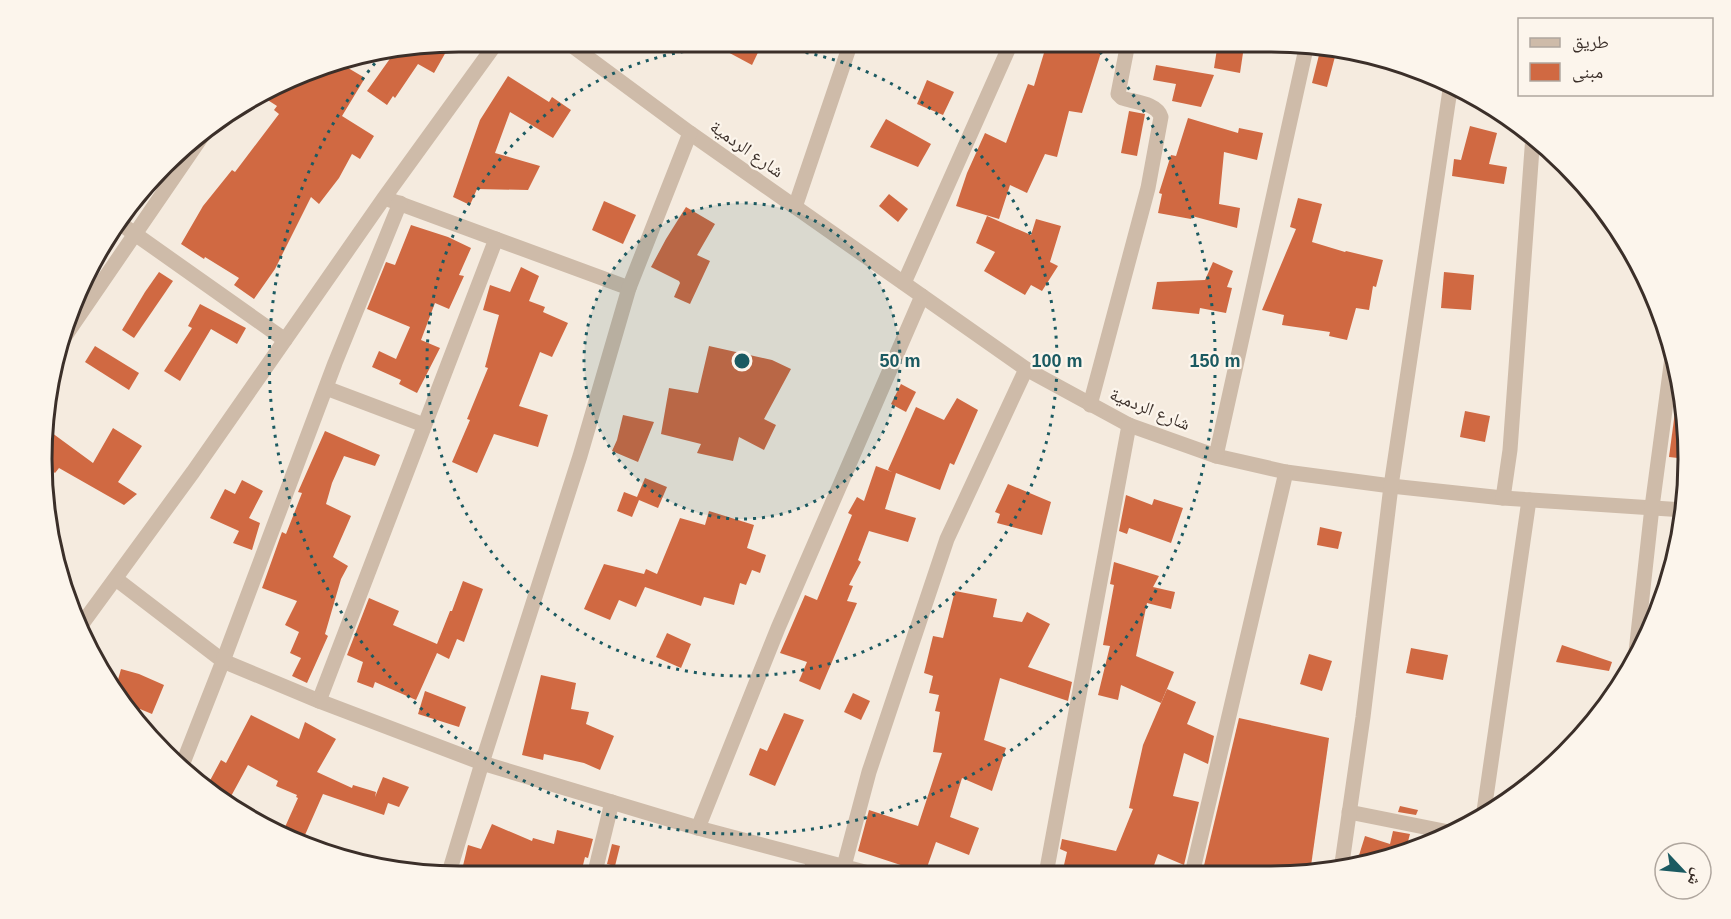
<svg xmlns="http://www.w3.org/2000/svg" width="1731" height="919" font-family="Arial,'Noto Naskh Arabic',sans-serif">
	<rect width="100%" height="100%" fill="#f5ebdf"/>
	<!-- building -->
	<g fill="#d06942">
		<path d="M709,42H763L752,65Z"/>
		<path d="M451,43L434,73L418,64L395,98L393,96L387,105L367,91L394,53Z"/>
		<path d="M1047,43H1104L1082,113L1069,111L1057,157L1045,154L1027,193L1010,185L999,219L956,206L967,173L985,133L1006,143L1028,84L1034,86Z"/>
		<path d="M1321,47L1337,49L1327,87L1312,83Z"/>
		<path d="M1217,49L1243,53L1240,73L1214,68Z"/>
		<path d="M338,62L365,78L342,116L374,136L360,159L352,154L339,178L319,204L311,197L275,269L254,299L234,285L239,278L205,257L204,259L181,244L203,206L232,170L235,172L279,114L274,110L277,106L263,97L325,64Z"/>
		<path d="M1156,65L1214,75L1201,107L1172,101L1176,84L1153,80Z"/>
		<path d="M508,76L549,102L552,97L571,110L553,138L510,112L495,153L540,166L528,190L477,189L470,205L453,197L480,120Z"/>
		<path d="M927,80L954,92L943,115L917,104Z"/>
		<path d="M1129,111L1145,114L1137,156L1121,153Z"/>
		<path d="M1188,118L1238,133L1239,128L1263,133L1257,160L1224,152L1219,204L1240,208L1237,228L1192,216L1191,219L1158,213L1162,194L1159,193L1171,155L1176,156Z"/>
		<path d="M886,119L931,144L918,167L870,147Z"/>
		<path d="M1470,126L1497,133L1489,164L1507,167L1504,184L1452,176L1454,159L1461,160Z"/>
		<path d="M889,194L908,209L898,222L879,206Z"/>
		<path d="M1298,198L1322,204L1312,242L1345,252L1346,251L1383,260L1376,287L1373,286L1369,310L1356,308L1347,340L1329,336L1330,332L1282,325L1284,315L1262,310L1296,229L1290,227Z"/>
		<path d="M604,201L636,215L623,244L592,230Z"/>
		<path d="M686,207L715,224L697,255L710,261L690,304L674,297L680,283L679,281L651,267L666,239Z"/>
		<path d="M987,216L1031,235L1036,219L1061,226L1050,262L1058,266L1042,291L1031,285L1025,295L984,271L995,252L976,243Z"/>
		<path d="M411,225L448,237L471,248L459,275L464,276L449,309L435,303L421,340L440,348L417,393L399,384L401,380L372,367L379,351L396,359L410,327L367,309L386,262L395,265Z"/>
		<path d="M1213,262L1233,271L1227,287L1232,288L1226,313L1200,308L1199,314L1152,309L1157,282L1205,280Z"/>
		<path d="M521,267L539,276L529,301L545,307L543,312L568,323L552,357L540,352L519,406L548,415L538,447L494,434L477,473L452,462L470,420L467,419L488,368L485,367L499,315L483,310L490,285L510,292Z"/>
		<path d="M159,272L173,281L134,338L122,330L145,292Z"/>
		<path d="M1444,272L1474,275L1471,310L1441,308Z"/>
		<path d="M200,304L246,328L237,344L211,329L180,381L164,371L192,328L188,326Z"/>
		<path d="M95,346L139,373L129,390L85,362Z"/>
		<path d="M709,346L772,360L791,369L764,419L776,425L764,450L739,437L733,461L697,453L701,444L661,434L669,388L698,393Z"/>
		<path d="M901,384L916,392L906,412L891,404Z"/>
		<path d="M957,398L978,410L954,465L950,463L940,490L896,473L885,509L916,518L908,542L869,531L858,560L861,562L849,585L853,586L847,601L857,603L820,690L799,681L807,662L780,653L805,595L817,600L852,515L848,513L857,497L864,501L876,466L892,472L888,470L916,407L944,420Z"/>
		<path d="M1676,404L1685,405L1687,459L1669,457Z"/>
		<path d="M1465,411L1490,416L1485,442L1460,437Z"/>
		<path d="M623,415L654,422L638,462L612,451L617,440Z"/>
		<path d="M113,428L142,446L118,482L137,494L124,505L59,468L55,473L45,465L48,430L93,463Z"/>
		<path d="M325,431L380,455L375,466L344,456L332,483L326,504L351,516L333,557L348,566L341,579L325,634L328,636L307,683L292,676L301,658L290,653L299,632L285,625L297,601L262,588L282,532L286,534L302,493L298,492Z"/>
		<path d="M645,478L667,487L658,508L639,500L632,517L617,511L624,492L637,497Z"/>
		<path d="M242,480L263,491L249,518L260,523L252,550L233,543L239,531L210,518L225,489L235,494Z"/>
		<path d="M1008,484L1051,502L1042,535L997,523L1000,514L995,512Z"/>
		<path d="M1126,495L1152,505L1154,499L1183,508L1171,543L1129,528L1127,534L1119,531Z"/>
		<path d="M709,511L754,525L747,548L766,555L760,573L752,570L746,585L740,583L734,605L704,597L701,606L645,587L636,607L619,600L610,620L584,609L604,564L644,574L646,569L657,574L680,518L705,525Z"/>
		<path d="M1320,527L1342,532L1338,549L1317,545Z"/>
		<path d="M1114,562L1159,576L1153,587L1175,592L1171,609L1147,603L1136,656L1174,672L1161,703L1121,685L1118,700L1098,695L1110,646L1103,645L1114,585L1110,584Z"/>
		<path d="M463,581L483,589L464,642L457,639L449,659L437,653L416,700L375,682L373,688L357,682L363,662L347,655L369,598L399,611L393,625L437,644L450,611H452Z"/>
		<path d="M955,591L997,599L993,617L1022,622L1027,612L1050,624L1028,667L1072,682L1068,701L1000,678L984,740L1006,748L992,791L962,778L950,817L979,828L969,855L936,842L925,873L858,851L869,810L918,826L942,753L933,752L940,712L935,711L939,695L929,693L933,676L924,673L933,636L943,638Z"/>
		<path d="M667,633L691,644L681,668L656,657Z"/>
		<path d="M1562,645L1612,662L1609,671L1556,662Z"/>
		<path d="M1411,648L1448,655L1443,680L1406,673Z"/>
		<path d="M1309,654L1332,661L1322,691L1300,684Z"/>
		<path d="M121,669L139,674L164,685L152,714L140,709L137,720L116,687Z"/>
		<path d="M541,675L576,683L571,709L589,712L586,724L614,736L600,770L584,763L544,754L543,760L522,755Z"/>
		<path d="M1167,689L1196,702L1187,724L1214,736L1208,764L1184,753L1173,796L1199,802L1184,865L1158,854L1151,874H1126L1103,865L1101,874H1081L1082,870L1064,865L1067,852L1060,849L1062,839L1116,851L1133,809L1129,808L1143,745Z"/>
		<path d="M425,691L466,707L459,727L418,714Z"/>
		<path d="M853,693L870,701L861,720L844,712Z"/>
		<path d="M784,713L804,720L775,786L749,775L760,748L767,751Z"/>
		<path d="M251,715L299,739L305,722L336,739L317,772L352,788L353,785L376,792L375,797L383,777L409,787L399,807L388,803L384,815L323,794L301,844L281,836L298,798L296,797L297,795L276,786L278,781L248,765L229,800L223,797L221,800L207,791L208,789L206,788L221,760L226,763Z"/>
		<path d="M1239,718L1329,738L1310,873L1202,874Z"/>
		<path d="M1400,806L1418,810L1416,815L1398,812Z"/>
		<path d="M492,824L532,841L533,838L554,844L557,830L593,839L588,858L585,857L581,873L549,865L545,876H470L461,874L468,845L481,849Z"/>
		<path d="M1393,831L1410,834L1406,849L1411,851L1356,865L1365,836L1390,844Z"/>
		<path d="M612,844L620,846L615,866L607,864Z"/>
	</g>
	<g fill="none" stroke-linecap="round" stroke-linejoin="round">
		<!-- street -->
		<g stroke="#cebba9" stroke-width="15">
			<path d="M567,42L690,133L1026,369L1129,425L1216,456L1286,472L1391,486L1503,498L1684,510"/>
			<path d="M390,200L629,288"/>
			<path d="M795,207L851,42"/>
			<path d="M118,222L285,340"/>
			<path d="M904,283L1011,43"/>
			<path d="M61,342L209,126"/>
			<path d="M326,388L424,425"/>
			<path d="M1090,405L1148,188L1161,117C1157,103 1134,102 1122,98L1118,94L1128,43"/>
			<path d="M1216,456L1307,44"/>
			<path d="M1503,498L1510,450L1533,135"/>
			<path d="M116,579L223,661L319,701L482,763L698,828L876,875"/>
			<path d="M79,628L193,472L384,198L497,42"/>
			<path d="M1635,661L1652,507L1673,350"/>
			<path d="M319,701L496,239"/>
			<path d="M181,768L223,661L335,363L400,203"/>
			<path d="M1349,812L1454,833"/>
			<path d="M1483,818L1529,500"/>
			<path d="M698,828L778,628L922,296"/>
			<path d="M844,866L869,772L947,539L1026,369"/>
			<path d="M1341,870L1363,717L1391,486L1451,83"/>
			<path d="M1046,874L1129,425"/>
			<path d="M1192,874L1286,472"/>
			<path d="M810,875L814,859"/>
			<path d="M448,876L482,763L580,456L629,288L690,133"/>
			<path d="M594,876L612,802"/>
		</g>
	</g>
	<!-- distance rings -->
	<circle cx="742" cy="361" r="158" fill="#1b5a61" fill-opacity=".12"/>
	<g fill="none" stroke="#1b5a61" stroke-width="3" stroke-dasharray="3 6">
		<circle cx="742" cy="361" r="158"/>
		<circle cx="742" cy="361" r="315"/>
		<path d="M1094 45A473 473 0 1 1 380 57"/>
	</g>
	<g text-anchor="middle" stroke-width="4.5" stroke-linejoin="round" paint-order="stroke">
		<!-- street labels -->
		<g font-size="18" fill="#3b2f29" stroke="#fcf5ec">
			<text transform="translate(747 149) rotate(35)" y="6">شارع الردمية</text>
			<text transform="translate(1150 409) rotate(22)" y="6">شارع الردمية</text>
		</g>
	</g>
	<!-- crop -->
	<path d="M0 0H1731V919H0ZM459 52H1271A407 407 0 0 1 1678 459V459A407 407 0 0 1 1271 866H459A407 407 0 0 1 52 459V459A407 407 0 0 1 459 52Z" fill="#fcf5ec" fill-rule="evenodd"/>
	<path fill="none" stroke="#3b2f29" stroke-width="3" d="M459 52H1271A407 407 0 0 1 1678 459V459A407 407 0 0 1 1271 866H459A407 407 0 0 1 52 459V459A407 407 0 0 1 459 52Z"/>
	<circle cx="742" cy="361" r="9" fill="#1b5a61" stroke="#fcf5ec" stroke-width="3"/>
	<g font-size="18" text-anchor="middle" font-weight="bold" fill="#1b5a61" stroke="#fcf5ec" stroke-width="4.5" stroke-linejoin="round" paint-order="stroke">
		<text x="900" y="367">50 m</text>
		<text x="1057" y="367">100 m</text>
		<text x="1215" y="367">150 m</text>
	</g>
	<!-- legend -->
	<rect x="1518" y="18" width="195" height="78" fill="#fcf5ec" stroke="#afa69e" stroke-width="1.5"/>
	<rect x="1530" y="38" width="30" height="9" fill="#cebba9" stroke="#afa69e" stroke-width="1.5"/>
	<text x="1572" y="48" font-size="18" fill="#3b2f29">طريق</text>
	<rect x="1530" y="63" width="30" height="18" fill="#d06942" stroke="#afa69e" stroke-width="1.5"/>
	<text x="1572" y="78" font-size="18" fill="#3b2f29">مبنى</text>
	<!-- north arrow -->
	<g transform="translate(1683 871) rotate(116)"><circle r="28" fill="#fcf5ec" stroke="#afa69e" stroke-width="1.5"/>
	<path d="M0-4.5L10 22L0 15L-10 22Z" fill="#1b5a61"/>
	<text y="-9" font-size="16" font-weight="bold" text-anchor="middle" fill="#3b2f29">ش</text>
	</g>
</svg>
